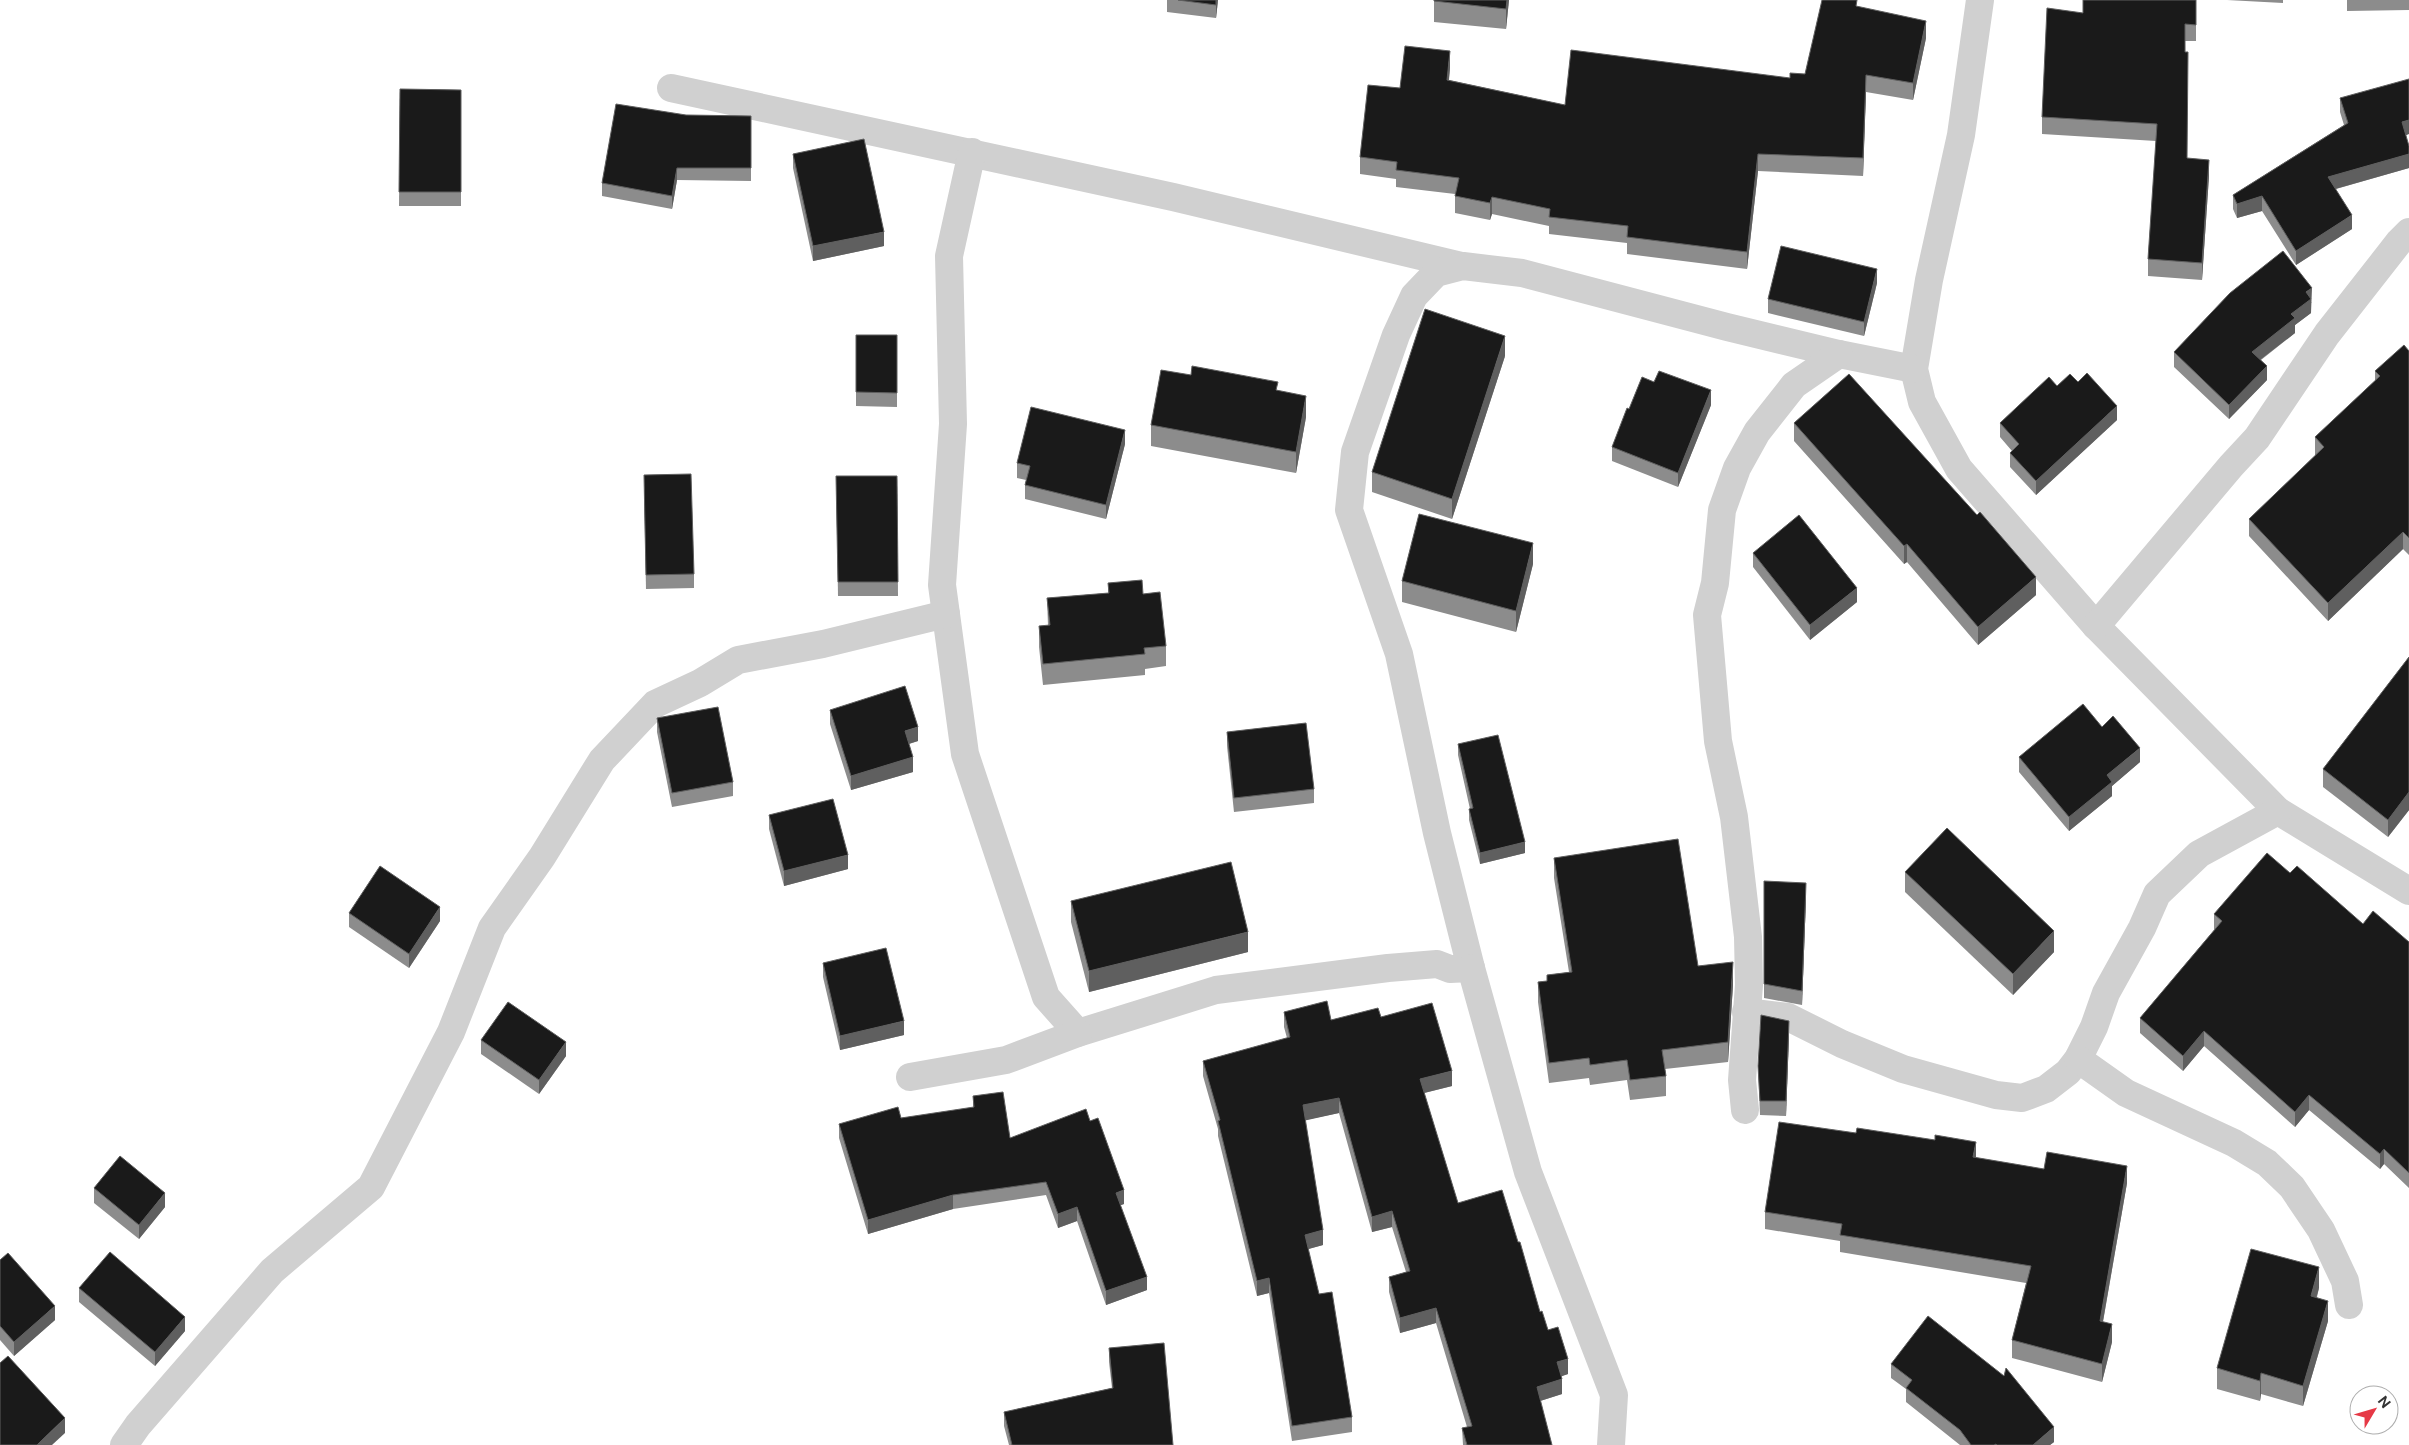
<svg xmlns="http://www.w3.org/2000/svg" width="2409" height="1445" font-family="'Public Sans',sans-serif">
	<rect width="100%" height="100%" fill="#fff"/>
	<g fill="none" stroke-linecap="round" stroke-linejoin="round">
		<!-- minor -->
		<g stroke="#d0d0d0" stroke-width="28">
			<path d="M1980,0L1961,135L1929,280L1914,369L1922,402L1959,469L2096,626L2278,811L2409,891"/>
			<path d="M671,88L1173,197L1462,266"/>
			<path d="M972,152L949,256L953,424L942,585L965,754L1046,997L1078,1033L1216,990L1388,968L1437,964L1450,969L1471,968L1437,833L1399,654L1349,510L1355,452L1396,335L1414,296L1436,273L1463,266L1522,273L1727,327L1839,354L1914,369"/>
			<path d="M2096,626L2231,466L2257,438L2327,334L2399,242L2409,232"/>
			<path d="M1471,968L1528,1172L1614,1395L1611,1445"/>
			<path d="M1746,1012L1788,1017L1842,1044L1903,1069L1996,1095L2022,1098L2046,1089L2068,1072L2078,1059L2094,1027L2106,993L2142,928L2157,894L2199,854L2278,811"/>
			<path d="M2078,1059L2126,1093L2234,1143L2267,1163L2292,1187L2321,1230L2345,1281L2349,1305"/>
			<path d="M910,1077L1006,1060L1078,1033"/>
			<path d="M1745,1110L1742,1080L1749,985L1748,937L1734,817L1718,741L1707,615L1715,583L1722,510L1737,468L1757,432L1794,385L1839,354"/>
			<path d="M124,1445L138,1425L272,1271L371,1187L451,1032L492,928L542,857L602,760L655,704L700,683L738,660L823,644L946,614"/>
		</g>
	</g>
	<!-- wall -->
	<g fill="#8c8c8c">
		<path d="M1167,0H1218L1216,18L1167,12Z"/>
		<path d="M1434,0H1509L1506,29L1434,22Z"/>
		<path d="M2196,0V41H2185L2187,158L2209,176L2202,280L2148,276V259L2156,141L2042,134V117Z"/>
		<path d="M2227,0H2283V3Z"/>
		<path d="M2347,0H2409V10L2347,11Z"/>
		<path d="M1857,6L1926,38L1913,100L1866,92L1863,176L1758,171L1747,269L1627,254V243L1549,234V226L1492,214L1490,220L1455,213V194L1396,187V179L1360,174V157L1400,88L1450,68L1449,80L1565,105L1790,78L1805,74Z"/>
		<path d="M400,89L461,90V206H399Z"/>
		<path d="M2340,98L2406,135L2409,168L2336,189L2352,229L2296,265L2262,211L2237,218L2233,209V195L2344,125L2340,112Z"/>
		<path d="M686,115L751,116V181L677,180L672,209L602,196V183Z"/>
		<path d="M793,154L884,246L813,261L793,168Z"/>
		<path d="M1877,283L1864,336L1768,313V299Z"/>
		<path d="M2312,302L2311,303V313L2295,325V333L2261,360L2267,380L2229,419L2174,367V352Z"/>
		<path d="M856,335H897V407L856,406Z"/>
		<path d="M2409,351V555L2403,549L2328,621L2249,536V519L2316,455H2315V437L2375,381V371Z"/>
		<path d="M1505,356L1452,519L1372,492V472Z"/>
		<path d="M1654,382L1711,405L1678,487L1612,461V447L1629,409Z"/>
		<path d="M2057,386L2117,420L2036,495L2010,467V453L2012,451L2000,437V423Z"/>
		<path d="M1278,390L1306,417L1296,473L1151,446V425Z"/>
		<path d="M1794,423L1977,515L2036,595L1978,645L1907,562L1904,564L1794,441Z"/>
		<path d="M1125,444L1106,519L1025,499V485L1026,480L1017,478V463Z"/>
		<path d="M836,476H897L898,596H838Z"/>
		<path d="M644,489L694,574V588L646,589Z"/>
		<path d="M1753,553L1857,602L1810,640L1753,567Z"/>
		<path d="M1533,564L1516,632L1402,602V581Z"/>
		<path d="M1108,583L1143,594L1166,646V666L1145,669V675L1043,685L1039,647V626H1048L1047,598L1108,593Z"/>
		<path d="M2409,657V810L2388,837L2323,787V769Z"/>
		<path d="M830,710L918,741L909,744L913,772L851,790L830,724Z"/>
		<path d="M657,718L733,782V796L672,807L657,732Z"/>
		<path d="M1227,732L1314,789V803L1234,812L1227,746Z"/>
		<path d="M1458,744L1525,853L1480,864L1469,820V809H1470L1458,755Z"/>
		<path d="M2019,757L2140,762L2112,786V796L2069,831L2019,772Z"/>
		<path d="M769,815L848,869L784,886L769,829Z"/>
		<path d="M1554,858L1698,966L1733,985L1728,1062L1665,1069L1666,1076V1096L1630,1100L1627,1080L1590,1085L1589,1078L1549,1083L1538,1002V982L1547,981V975L1569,972L1554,878Z"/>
		<path d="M1905,872L2054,952L2013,995L1905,892Z"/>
		<path d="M2290,873L2363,924L2409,942V1188L2384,1164L2380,1169L2309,1110L2295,1127L2204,1046L2183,1071L2140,1033V1018L2215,929H2214V914Z"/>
		<path d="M1806,898L1802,1005L1764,998V984Z"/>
		<path d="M1071,901L1248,952L1089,992L1071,922Z"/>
		<path d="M349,913L440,921L409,968L349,927Z"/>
		<path d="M823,963L904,1035L840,1050L823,977Z"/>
		<path d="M1284,1012L1331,1020L1381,1017L1452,1086L1424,1093L1458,1203L1540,1312L1568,1374L1561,1376L1562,1394L1540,1401L1552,1445H1463L1462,1428L1467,1427L1436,1323L1400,1333L1389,1292V1277L1406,1272L1392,1227L1372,1232L1339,1113L1305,1120L1323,1245L1308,1249L1319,1294L1352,1417V1432L1292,1441L1269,1293L1257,1296L1218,1136V1129L1203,1076V1061L1287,1038L1284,1027Z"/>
		<path d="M1789,1035L1786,1116L1760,1115L1758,1066Z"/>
		<path d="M481,1040L566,1056L539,1094L481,1054Z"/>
		<path d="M973,1096L1010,1138L1090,1121L1124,1204L1120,1205L1147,1290L1106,1305L1077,1221L1058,1228L1046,1195L953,1209L868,1234L839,1138V1124L901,1118L973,1108Z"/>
		<path d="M1976,1158L2127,1183L2103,1322L2112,1342L2102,1382L2012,1358V1340L2026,1283L1840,1252V1241L1765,1229V1212Z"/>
		<path d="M94,1188L165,1207L139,1239L94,1203Z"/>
		<path d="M0,1260L55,1320L14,1356L0,1340Z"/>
		<path d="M79,1288L185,1331L155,1366L79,1302Z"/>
		<path d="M2319,1288L2317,1297L2328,1321L2303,1406L2261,1394L2260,1401L2217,1389V1368Z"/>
		<path d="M1109,1348L1173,1445H1009L1004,1426V1412L1112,1388L1109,1362Z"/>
		<path d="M1891,1364L2054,1442L2050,1445H1960L1906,1402V1389L1891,1378Z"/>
	</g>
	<!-- shaded-wall -->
	<g fill="#5f5f5f">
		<path d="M1216,0H1218L1216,18Z"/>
		<path d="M1507,0H1509L1506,29V9Z"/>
		<path d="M1926,21V38L1913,100V83Z"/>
		<path d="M1450,51V68L1447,97V80Z"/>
		<path d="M1866,75V92L1863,176V158Z"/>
		<path d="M2409,120V134L2402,137V122Z"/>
		<path d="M1758,154V171L1747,269V252Z"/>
		<path d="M2409,154V168L2328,191V177Z"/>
		<path d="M2209,160V176L2202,280V263Z"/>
		<path d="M677,168V180L672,209V196Z"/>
		<path d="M2262,196V211L2237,218V204Z"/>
		<path d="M1492,197V214L1490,220V203Z"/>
		<path d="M2352,215V229L2296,265V251Z"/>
		<path d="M884,232V246L813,261V246Z"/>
		<path d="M1877,269V283L1864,336V322Z"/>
		<path d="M2312,288L2311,313L2295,325V333L2252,366V352L2291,314L2306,292Z"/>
		<path d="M1505,336V356L1452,519V499Z"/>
		<path d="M2267,366V380L2229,419V405Z"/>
		<path d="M1711,390V405L1678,487V473Z"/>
		<path d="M1306,396V417L1296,473V452Z"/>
		<path d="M2117,406V420L2036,495V481Z"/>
		<path d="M1125,430V444L1106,519V505Z"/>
		<path d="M2403,532V549L2328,621V603Z"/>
		<path d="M1533,543V564L1516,632V611Z"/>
		<path d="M1907,544V562L1904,564V546Z"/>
		<path d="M2036,577V595L1978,645V627Z"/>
		<path d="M1857,588V602L1810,640V625Z"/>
		<path d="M918,727V741L905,745V731Z"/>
		<path d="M2140,748V762L2112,786V796L2069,831V817L2107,775Z"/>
		<path d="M913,757V772L851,790V776Z"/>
		<path d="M2409,792V810L2388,837V820Z"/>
		<path d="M1525,842V853L1480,864V853Z"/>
		<path d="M848,855V869L784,886V871Z"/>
		<path d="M1806,883V898L1802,1005V991Z"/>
		<path d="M440,907V921L409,968V954Z"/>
		<path d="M2054,931V952L2013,995V974Z"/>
		<path d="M1248,932V952L1089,992V971Z"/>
		<path d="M1733,965V985L1728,1062V1042Z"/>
		<path d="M904,1021V1035L840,1050V1036Z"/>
		<path d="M1789,1021V1035L1786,1116V1101Z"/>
		<path d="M2204,1031V1046L2183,1071V1056Z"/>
		<path d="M566,1042V1056L539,1094V1080Z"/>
		<path d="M1452,1071V1086L1420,1094V1079Z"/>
		<path d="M2309,1095V1110L2295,1127V1112Z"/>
		<path d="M1339,1098V1113L1303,1121V1105Z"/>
		<path d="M1976,1142V1160L1973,1157Z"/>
		<path d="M2384,1149V1164L2380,1169V1154Z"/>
		<path d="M2127,1166V1183L2100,1338V1321Z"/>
		<path d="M1124,1190V1204L1116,1207V1193Z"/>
		<path d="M165,1193V1207L139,1239V1225Z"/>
		<path d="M953,1195V1209L868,1234V1220Z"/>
		<path d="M1077,1207V1221L1058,1228V1214Z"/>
		<path d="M1392,1211V1227L1372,1232V1217Z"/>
		<path d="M1323,1230V1245L1305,1250V1235Z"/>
		<path d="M2319,1267V1288L2311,1316V1296Z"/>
		<path d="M1147,1277V1290L1106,1305V1291Z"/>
		<path d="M1269,1278V1293L1257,1296V1281Z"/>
		<path d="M2328,1301V1321L2303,1406V1386Z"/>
		<path d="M55,1306V1320L14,1356V1342Z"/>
		<path d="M1436,1308V1323L1400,1333V1318Z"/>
		<path d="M185,1317V1331L155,1366V1352Z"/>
		<path d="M2112,1324V1342L2102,1382V1364Z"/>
		<path d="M1568,1359V1374L1557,1378V1362Z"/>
		<path d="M2261,1373V1394L2260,1401V1381Z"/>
		<path d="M1562,1379V1394L1537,1402V1387Z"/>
		<path d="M65,1418V1433L52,1445H37Z"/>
		<path d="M2054,1427V1442L2050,1445H2033Z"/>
	</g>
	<!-- building -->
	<g fill="#1a1a1a" stroke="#5f5f5f">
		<path d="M1178,0H1216V5Z"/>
		<path d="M1434,0H1507L1506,9L1434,1Z"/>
		<path d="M1822,0H1857L1856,6L1926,21L1913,83L1866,75L1863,158L1758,154L1747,252L1627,237L1628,226L1549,217L1550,209L1492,197L1490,203L1455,196L1459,178L1396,170L1397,162L1360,157L1368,85L1400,88L1405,46L1450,51L1447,80L1565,105L1571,50L1790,78V73L1805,74Z"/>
		<path d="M2083,0H2196V25L2185,24V52H2188L2187,158L2209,160L2202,263L2148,259L2157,124L2042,117L2047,8L2083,13Z"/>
		<path d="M2409,79V120L2402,122L2409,146V154L2328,177L2352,215L2296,251L2262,196L2237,204L2233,195L2348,123L2340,98Z"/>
		<path d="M400,89L461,90V192H399Z"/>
		<path d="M616,104L686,115L751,116V168H677L672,196L602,183Z"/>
		<path d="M864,139L884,232L813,246L793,154Z"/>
		<path d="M1781,246L1877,269L1864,322L1768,299Z"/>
		<path d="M2283,251L2312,288L2306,292L2311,299L2291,314L2295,318L2252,352L2267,366L2229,405L2174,352L2230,293Z"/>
		<path d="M1425,309L1505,336L1452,499L1372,472Z"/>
		<path d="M856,335H897V393L856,392Z"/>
		<path d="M2404,345L2409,351V538L2403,532L2328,603L2249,519L2324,447L2315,437L2380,376L2375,371Z"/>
		<path d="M1192,366L1278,382L1276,390L1306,396L1296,452L1151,425L1161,370L1191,375Z"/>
		<path d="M1659,371L1711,390L1678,473L1612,447L1627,408L1629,409L1642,377L1654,382Z"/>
		<path d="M2087,373L2117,406L2036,481L2010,453L2019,444L2000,423L2049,377L2057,386L2070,374L2078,382Z"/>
		<path d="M1849,374L1977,515L1980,512L2036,577L1978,627L1907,544L1904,546L1794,423Z"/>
		<path d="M1031,407L1125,430L1106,505L1025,485L1030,466L1017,463Z"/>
		<path d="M691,474L694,574L646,575L644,475Z"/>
		<path d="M836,476H897L898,582H838Z"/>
		<path d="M1419,514L1533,543L1516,611L1402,581Z"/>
		<path d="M1799,515L1857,588L1810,625L1753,553Z"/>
		<path d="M1142,580L1143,594L1160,592L1166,646L1144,648L1145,654L1043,664L1039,626L1050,625L1047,598L1109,593L1108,583Z"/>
		<path d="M2409,657V792L2388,820L2323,769Z"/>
		<path d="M905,686L918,727L905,731L913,757L851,776L830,710Z"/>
		<path d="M2083,704L2102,727L2113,716L2140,748L2107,775L2112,782L2069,817L2019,757Z"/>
		<path d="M718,707L733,782L672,793L657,718Z"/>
		<path d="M1306,723L1314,789L1234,798L1227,732Z"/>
		<path d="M1498,735L1525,842L1480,853L1469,809L1473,808L1458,744Z"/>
		<path d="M833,799L848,855L784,871L769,815Z"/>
		<path d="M1947,828L2054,931L2013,974L1905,872Z"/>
		<path d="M1678,839L1698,966L1733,962L1728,1042L1662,1050L1666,1076L1630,1080L1627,1060L1590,1065L1589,1058L1549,1063L1538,982L1547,981V975L1572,972L1554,858Z"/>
		<path d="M2267,853L2290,873L2297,866L2363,924L2373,911L2409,942V1173L2384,1149L2380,1154L2309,1095L2295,1112L2204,1031L2183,1056L2140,1018L2222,921L2214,914Z"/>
		<path d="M1231,862L1248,932L1089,971L1071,901Z"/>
		<path d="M380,866L440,907L409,954L349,913Z"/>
		<path d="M1764,881L1806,883L1802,991L1764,984Z"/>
		<path d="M886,948L904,1021L840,1036L823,963Z"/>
		<path d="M1327,1001L1331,1020L1378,1008L1381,1017L1432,1003L1452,1071L1420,1079L1458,1203L1502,1190L1518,1242H1520L1540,1312L1542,1311L1548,1330L1558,1327L1568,1359L1557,1362L1562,1379L1537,1387L1552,1445H1467L1462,1428L1472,1426L1436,1308L1400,1318L1389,1277L1410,1271L1392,1211L1372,1217L1339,1098L1303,1105L1323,1230L1305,1235L1319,1294L1332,1292L1352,1417L1292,1426L1269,1278L1257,1281L1218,1121L1220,1120L1203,1061L1290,1037L1284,1012Z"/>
		<path d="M508,1002L566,1042L539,1080L481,1040Z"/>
		<path d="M1761,1015L1789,1021L1786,1101H1760L1758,1066Z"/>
		<path d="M1003,1092L1010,1138L1086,1109L1090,1121L1098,1118L1124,1190L1116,1193L1147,1277L1106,1291L1077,1207L1058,1214L1046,1182L953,1195L868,1220L839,1124L898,1107L901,1118L974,1107L973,1096Z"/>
		<path d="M1779,1122L1856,1133L1857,1128L1935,1140V1135L1976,1142L1973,1157L2044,1169L2047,1152L2127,1166L2100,1321L2112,1324L2102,1364L2012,1340L2031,1266L1840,1235L1842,1224L1765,1212Z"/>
		<path d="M120,1156L165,1193L139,1225L94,1188Z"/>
		<path d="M2251,1249L2319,1267L2311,1296L2328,1301L2303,1386L2261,1373L2260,1381L2217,1368Z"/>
		<path d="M110,1252L185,1317L155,1352L79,1288Z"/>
		<path d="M8,1253L55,1306L14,1342L0,1326V1260Z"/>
		<path d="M1928,1316L2004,1376L2006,1368L2054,1427L2033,1445H1997L1996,1444L1994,1445H1971L1960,1430L1906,1388L1912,1380L1891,1364Z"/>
		<path d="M1164,1343L1173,1445H1012L1004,1412L1113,1388L1109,1348Z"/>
		<path d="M8,1356L65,1418L37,1445H0V1363Z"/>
	</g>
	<!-- north arrow -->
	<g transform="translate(2374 1410) rotate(52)"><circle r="24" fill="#ffffff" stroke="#adadad"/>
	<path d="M0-4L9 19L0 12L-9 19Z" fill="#e63946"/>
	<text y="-8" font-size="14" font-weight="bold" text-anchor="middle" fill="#333333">N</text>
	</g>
</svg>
